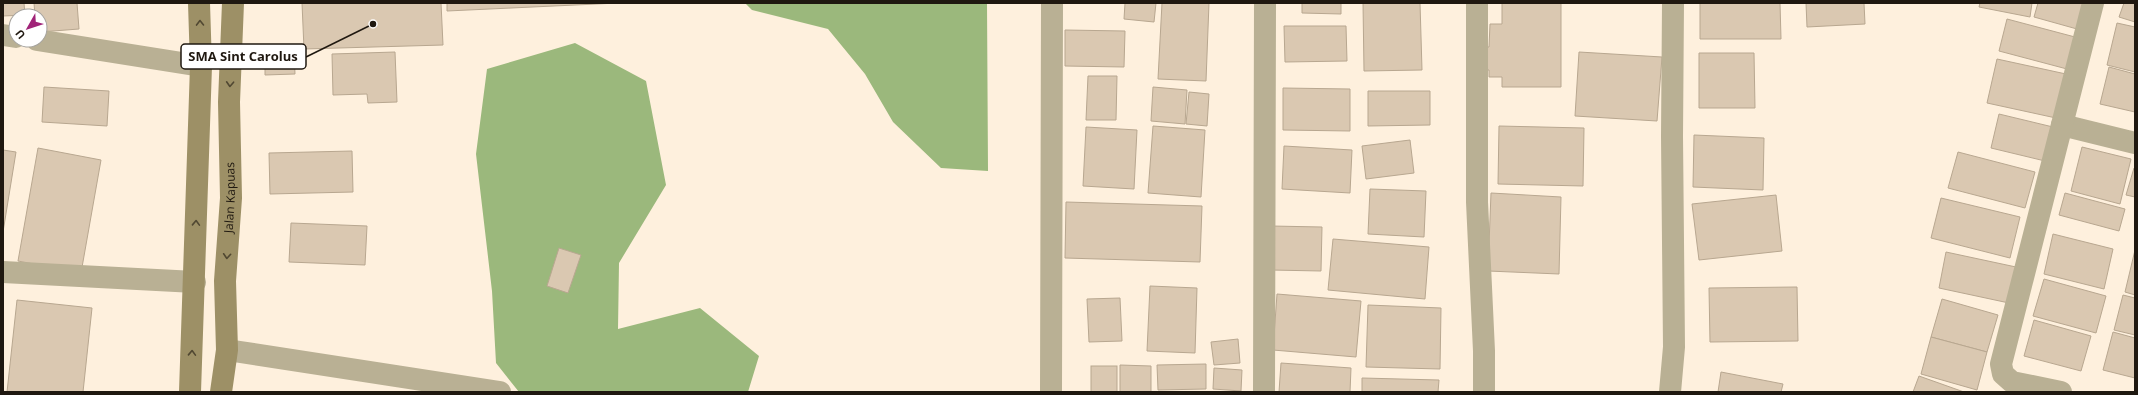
<svg xmlns="http://www.w3.org/2000/svg" width="2138" height="395" font-family="'Open Sans',sans-serif">
	<rect width="100%" height="100%" fill="#fef0dd"/>
	<!-- forest -->
	<g fill="#9bb87c">
		<path d="M745,3H987L988,171L941,168L893,122L865,74L828,29L752,10Z"/>
		<path d="M575,43L646,81L666,185L619,263L618,329L700,308L759,356L748,392H519L496,363L492,291L476,154L487,69Z"/>
	</g>
	<!-- building -->
	<g fill="#dac8b1" stroke="#b8a790">
		<path d="M3,3H24L25,15L3,16Z"/>
		<path d="M34,3H77L79,29L40,32V16H35Z"/>
		<path d="M302,3H441L443,45L304,49Z"/>
		<path d="M447,3H618L447,11Z"/>
		<path d="M1125,3H1156L1154,22L1124,19Z"/>
		<path d="M1162,3H1209L1206,81L1158,79Z"/>
		<path d="M1302,3H1341V14L1302,13Z"/>
		<path d="M1363,3H1420L1422,70L1364,71Z"/>
		<path d="M1502,3H1561V87H1502V77H1489V70H1483V47H1489L1490,24H1502Z"/>
		<path d="M1700,3H1780L1781,39H1700Z"/>
		<path d="M1806,3H1864L1865,24L1807,27Z"/>
		<path d="M1980,3H2032L2030,17L1979,7Z"/>
		<path d="M2038,3H2083L2077,29L2034,17Z"/>
		<path d="M2124,3H2135V22L2119,17Z"/>
		<path d="M2007,19L2075,37L2067,69L1999,51Z"/>
		<path d="M2117,23L2135,27V72L2107,65Z"/>
		<path d="M1284,26H1346L1347,61L1285,62Z"/>
		<path d="M1065,30L1125,31L1124,67L1065,66Z"/>
		<path d="M265,51H294L295,74L265,75Z"/>
		<path d="M395,52L397,102L368,103L367,94L333,95L332,54Z"/>
		<path d="M1579,52L1662,57L1657,121L1575,116Z"/>
		<path d="M1699,53H1754L1755,108H1699Z"/>
		<path d="M1997,59L2066,74L2056,118L1987,103Z"/>
		<path d="M2109,67L2135,74V112L2100,104Z"/>
		<path d="M1088,76H1117L1116,120H1086Z"/>
		<path d="M44,87L109,91L107,126L42,122Z"/>
		<path d="M1153,87L1187,90L1185,124L1151,121Z"/>
		<path d="M1283,88L1350,89V131L1283,130Z"/>
		<path d="M1368,91H1430V125L1368,126Z"/>
		<path d="M1189,92L1209,94L1207,126L1186,124Z"/>
		<path d="M1999,114L2053,127L2045,161L1991,148Z"/>
		<path d="M1153,126L1205,130L1201,197L1148,193Z"/>
		<path d="M1499,126L1584,128L1583,186L1498,184Z"/>
		<path d="M1086,127L1137,130L1134,189L1083,186Z"/>
		<path d="M1694,135L1764,138L1763,190L1693,187Z"/>
		<path d="M1410,140L1414,173L1366,179L1362,146Z"/>
		<path d="M1284,146L1352,150L1350,193L1282,189Z"/>
		<path d="M2082,147L2131,159L2120,204L2071,191Z"/>
		<path d="M38,148L101,160L81,273L18,261Z"/>
		<path d="M3,150L16,152L3,232Z"/>
		<path d="M352,151L353,192L270,194L269,153Z"/>
		<path d="M1958,152L2035,172L2025,208L1948,188Z"/>
		<path d="M2134,168H2135V197L2126,195Z"/>
		<path d="M1370,189L1426,191L1424,237L1368,234Z"/>
		<path d="M1491,193L1561,197L1559,274L1488,271Z"/>
		<path d="M2065,193L2125,209L2119,231L2059,215Z"/>
		<path d="M1776,195L1782,251L1699,260L1692,204Z"/>
		<path d="M1941,198L2020,217L2010,258L1931,238Z"/>
		<path d="M1066,202L1202,206L1200,262L1065,258Z"/>
		<path d="M291,223L367,226L365,265L289,262Z"/>
		<path d="M1271,226L1322,227L1321,271L1271,270Z"/>
		<path d="M2053,234L2113,249L2104,289L2044,274Z"/>
		<path d="M1333,239L1429,247L1425,299L1328,290Z"/>
		<path d="M559,248L581,255L568,293L547,286Z"/>
		<path d="M2135,250V295L2125,292Z"/>
		<path d="M1946,252L2016,267L2009,303L1939,288Z"/>
		<path d="M2044,279L2106,296L2096,333L2033,316Z"/>
		<path d="M1150,286L1197,288L1195,353L1147,351Z"/>
		<path d="M1797,287L1798,341L1710,342L1709,288Z"/>
		<path d="M1277,294L1361,301L1356,357L1273,350Z"/>
		<path d="M2123,295L2135,298V335L2114,330Z"/>
		<path d="M1120,298L1122,341L1089,342L1087,299Z"/>
		<path d="M1942,299L1998,315L1987,352L1931,337Z"/>
		<path d="M17,300L92,308L83,392H7Z"/>
		<path d="M1368,305L1441,308L1440,369L1366,367Z"/>
		<path d="M2034,320L2091,336L2081,371L2024,356Z"/>
		<path d="M2113,332L2135,338V378L2103,370Z"/>
		<path d="M1931,337L1987,352L1977,390L1921,374Z"/>
		<path d="M1238,339L1240,363L1214,365L1211,342Z"/>
		<path d="M1281,363L1351,368L1350,392H1279Z"/>
		<path d="M1206,364V389L1158,390L1157,365Z"/>
		<path d="M1120,365L1151,366V392H1120Z"/>
		<rect x="1091" y="366" width="26" height="26"/>
		<path d="M1214,368L1242,370L1241,391L1213,389Z"/>
		<path d="M1721,372L1783,384L1781,392H1718Z"/>
		<path d="M1919,376L1964,392H1913Z"/>
		<path d="M1362,378L1439,380L1438,392H1362Z"/>
	</g>
	<g fill="none" stroke-linecap="round" stroke-linejoin="round">
		<!-- street -->
		<g stroke="#b9b094" stroke-width="22">
			<path d="M1477,3V202L1484,351V392"/>
			<path d="M3,35L16,37"/>
			<path d="M37,40L201,66"/>
			<path d="M2062,125L2135,143"/>
			<path d="M3,272L195,282"/>
			<path d="M227,350L500,392"/>
			<path d="M1051,392L1052,3"/>
			<path d="M1264,392L1265,3"/>
			<path d="M1670,392L1674,347L1672,136L1673,3"/>
			<path d="M2061,392L2012,382L2003,374L2001,364L2093,3"/>
		</g>
		<!-- secondary -->
		<g stroke="#9d9066" stroke-width="22">
			<path d="M190,392L201,66L199,3"/>
			<path id="s1" d="M221,392L227,350L225,281L231,198L229,102L233,3"/>
		</g>
	</g>
	<!-- one-way arrows -->
	<defs><path id="oneway-chevron" d="M-2-3.5L2.5 0L-2 3.5" fill="none" stroke-width="1.6" stroke-linecap="round" stroke-linejoin="round"/></defs>
	<g stroke="#514832">
		<use href="#oneway-chevron" transform="translate(200 23) rotate(-91)"/>
		<use href="#oneway-chevron" transform="translate(230 84) rotate(93)"/>
		<use href="#oneway-chevron" transform="translate(196 223) rotate(-88)"/>
		<use href="#oneway-chevron" transform="translate(227 256) rotate(94)"/>
		<use href="#oneway-chevron" transform="translate(192 353) rotate(-88)"/>
	</g>
	<g text-anchor="middle" stroke-width="4" stroke-linejoin="round" paint-order="stroke">
		<!-- street labels -->
		<g font-size="12" fill="#1f1810" stroke="#fff">
			<text dy="4" stroke="none"><textPath href="#s1" startOffset="195">Jalan Kapuas</textPath></text>
		</g>
	</g>
	<!-- callouts -->
	<path fill="none" stroke="#1f1810" stroke-width="1.5" d="M373 24L306 57"/>
	<circle fill="#1f1810" stroke="#fff" stroke-width="1.5" cx="373" cy="24" r="4"/>
	<rect fill="#fff" stroke="#1f1810" stroke-width="1.5" x="181" y="44" width="125" height="25" rx="4"/>
	<g font-size="13" text-anchor="middle" font-weight="bold" fill="#1f1810">
		<text x="243" y="61">SMA Sint Carolus</text>
	</g>
	<!-- border -->
	<rect width="2138" height="395" fill="none" stroke="#1f1810" stroke-width="8"/>
	<!-- north arrow -->
	<g transform="translate(28 28) rotate(231)"><circle r="19" fill="#ffffff" stroke="#a5a39f"/>
	<path d="M0-3L7 15L0 10L-7 15Z" fill="#a02378"/>
	<text y="-6" font-size="11" font-weight="bold" text-anchor="middle" fill="#1f1810">U</text>
	</g>
</svg>
